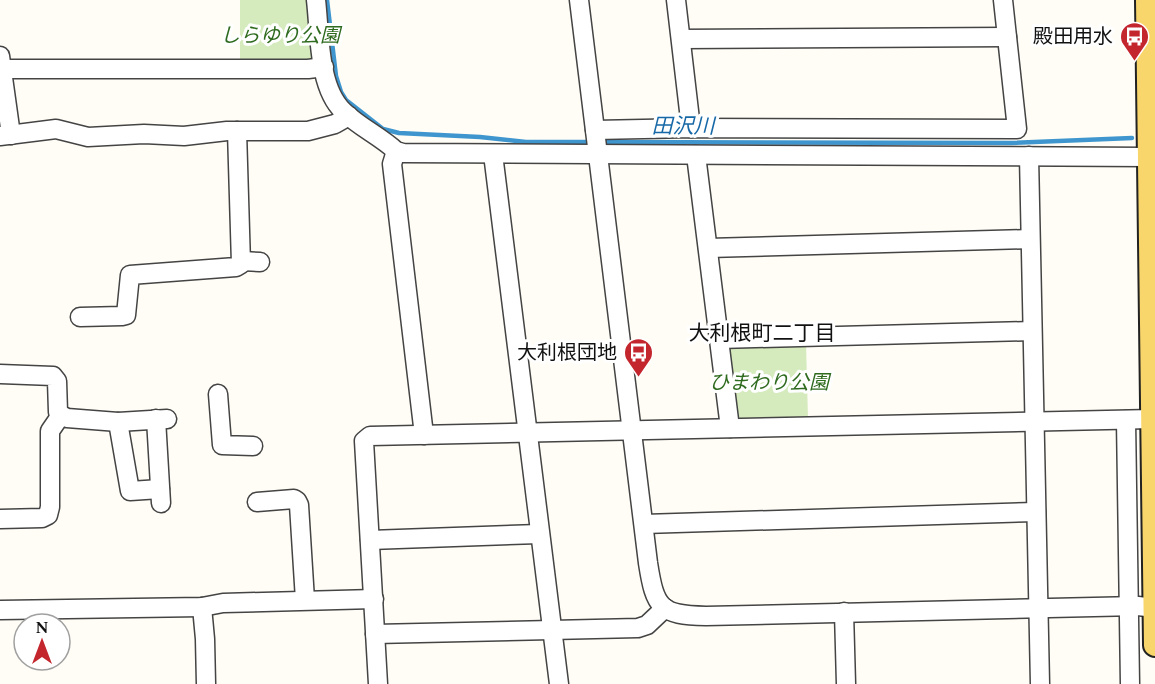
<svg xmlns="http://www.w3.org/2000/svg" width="1155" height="684" font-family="Spectral,'Noto Sans JP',serif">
	<rect width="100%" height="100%" fill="#fffdf5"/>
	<!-- green -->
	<g fill="#d5ebbd">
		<path d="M240,0H311L319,60L240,69Z"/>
		<path d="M806,343L808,419L743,420L735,414L728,350L734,344Z"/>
	</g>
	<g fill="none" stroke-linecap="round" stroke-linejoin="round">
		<!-- stream -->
		<g stroke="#3f96cf" stroke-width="4.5">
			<path d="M327,0L336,76L341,92L346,100L383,129L399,133L480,137L526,142H593"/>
			<path d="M601,142L1011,143L1132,138"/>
		</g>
		<defs>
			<g id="minor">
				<path d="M316,0C320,34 318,87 343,111C359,127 380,136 396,151L403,153L1148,157"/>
				<path d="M579,0L648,563C655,608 660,615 706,616L1138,606L1155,608"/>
				<path d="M676,0L691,128"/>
				<path d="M681,39L1007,37"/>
				<path d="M0,56L11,135"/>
				<path d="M2,69H308L324,67"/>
				<path d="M595,130L691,128L1017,129L1003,0"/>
				<path d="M0,136L56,129L88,137L144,134L184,136L227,131H308L335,124L349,116"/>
				<path d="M396,151L392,164L424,435"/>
				<path d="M493,154L559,684"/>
				<path d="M696,155L730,428"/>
				<path d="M1029,156L1040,684"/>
				<path d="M708,248L1030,239"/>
				<path d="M242,261L260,262"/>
				<path d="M80,317L122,316L126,315L130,275L236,267L241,264L237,131"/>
				<path d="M719,339L1032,331"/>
				<path d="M0,374L53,376L57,381L58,412L59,414L67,418L118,422L167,419"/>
				<path d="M218,394L222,445L253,446"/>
				<path d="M156,419L161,503"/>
				<path d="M1126,420L1130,684"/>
				<path d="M118,422L130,491L160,489"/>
				<path d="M257,502L294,499L297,501L299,505L305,600"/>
				<path d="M0,519L42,518L48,515L50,507V431L61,415"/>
				<path d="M644,524L1036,512"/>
				<path d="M370,540L539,534"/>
				<path d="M202,607L205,639L206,684"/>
				<path d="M0,610L202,607L223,603L374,599"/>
				<path d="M844,612L846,684"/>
				<path d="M375,634L638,628L647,625L665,608"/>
				<path d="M378,684L364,441L370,436L1152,419"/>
			</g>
			<path id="major" d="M1147,0L1155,645"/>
		</defs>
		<!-- minor casing -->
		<use href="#minor" stroke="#444" stroke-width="21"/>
		<!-- major casing -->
		<use href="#major" stroke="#222" stroke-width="26"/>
		<!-- minor -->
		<use href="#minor" stroke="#fff" stroke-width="18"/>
		<!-- major -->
		<use href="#major" stroke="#f9d66b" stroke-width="22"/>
	</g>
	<!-- icons -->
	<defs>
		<symbol id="bus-pin" viewBox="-11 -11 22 30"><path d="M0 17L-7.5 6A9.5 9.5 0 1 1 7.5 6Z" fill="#c4262e" stroke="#fff"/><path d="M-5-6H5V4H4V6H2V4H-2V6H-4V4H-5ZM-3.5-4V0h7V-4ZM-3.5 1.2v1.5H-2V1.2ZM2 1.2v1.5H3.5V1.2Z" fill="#fff"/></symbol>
	</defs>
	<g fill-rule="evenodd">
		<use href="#bus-pin" x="1118" y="20" width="33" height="45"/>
		<use href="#bus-pin" x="622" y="336" width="33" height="45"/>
	</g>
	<g text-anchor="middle" stroke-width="6" stroke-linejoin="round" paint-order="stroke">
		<!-- park labels -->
		<g font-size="20" font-style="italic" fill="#2f6b1f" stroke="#fff">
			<text x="280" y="42">しらゆり公園</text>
			<text x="769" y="389">ひまわり公園</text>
		</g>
		<!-- poi labels -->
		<g font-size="20" fill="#111" stroke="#fff" text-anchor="end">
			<text x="1113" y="43">殿田用水</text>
			<text x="617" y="359">大利根団地</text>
		</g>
		<!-- water labels -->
		<g font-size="21" font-style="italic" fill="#1768a6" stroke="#fff">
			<text x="683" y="133">田沢川</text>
		</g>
		<!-- neighbourhood labels -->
		<g font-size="21" fill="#111" stroke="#fff">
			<text x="762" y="340">大利根町二丁目</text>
		</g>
	</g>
	<!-- north arrow -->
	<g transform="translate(42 642)"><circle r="28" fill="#ffffff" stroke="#a0a0a0" stroke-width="1.5"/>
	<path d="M0-4.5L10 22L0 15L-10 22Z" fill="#c4262e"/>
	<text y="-9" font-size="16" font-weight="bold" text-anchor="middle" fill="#111111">N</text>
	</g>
</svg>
